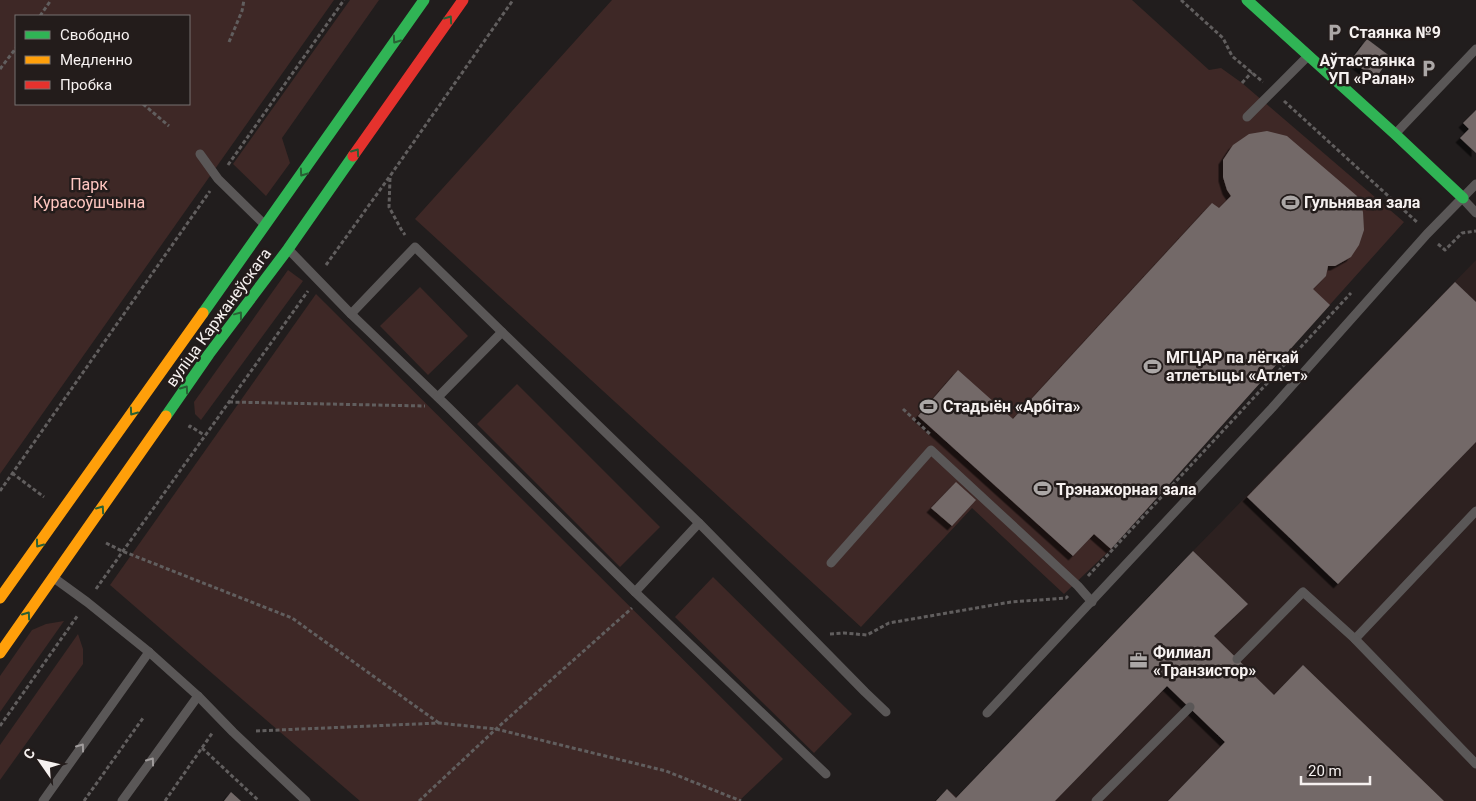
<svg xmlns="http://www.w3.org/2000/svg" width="1476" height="801" font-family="Roboto,sans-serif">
	<defs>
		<filter id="shadow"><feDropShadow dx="-4.5" dy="4.5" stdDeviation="0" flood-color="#0009"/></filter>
	</defs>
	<rect width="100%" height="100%" fill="#211d1d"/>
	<!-- built -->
	<path fill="#2d2120" d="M1476,260V801H936L947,789L957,797L1193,551Z"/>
	<!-- green -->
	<g fill="#3e2826" fill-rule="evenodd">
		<path d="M0,0H334L0,474ZM16,16H189V104H16Z"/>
		<path d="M350,0H379L282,138L290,163L266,196L233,164Z"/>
		<path d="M612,0H1132L1209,70L1221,68L1242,83L1404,222L1111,549L1064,594L972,508L861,627L415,219Z"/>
		<path d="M288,270L303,281L201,420L195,414L194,402Z"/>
		<path d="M420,287L468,336L428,375L380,326Z"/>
		<path d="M316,294L783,759L739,801H360L110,585Z"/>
		<path d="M517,384L660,527L620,567L477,424Z"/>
		<path d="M713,577L852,714L814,753L675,617Z"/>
		<path d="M64,621L0,712V676L32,630L46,624Z"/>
		<path d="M78,634L83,649V664L0,780V745Z"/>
	</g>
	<!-- building -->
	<g fill="#736968" filter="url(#shadow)">
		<path d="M1367,39L1391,57L1375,79L1351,60Z"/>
		<path d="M1476,110V153L1460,138L1469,129L1463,123Z"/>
		<path d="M1267,131L1287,136L1357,196L1363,212L1364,230L1359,245L1351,257L1335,266H1328L1326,276L1313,289L1330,305L1111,549L1094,534L1073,556L918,416L958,370L1013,419L1212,203L1219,208L1231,196L1227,190L1223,177V160L1233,145L1249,134Z"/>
		<path d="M1455,282L1476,302V442L1338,584L1247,497Z"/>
		<path d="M956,482L976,500L952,526L931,508Z"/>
		<path d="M1193,551L1248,604L1214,636L1274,695L1303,665L1444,801H1168L1225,742L1167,686L1055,801H936L947,789L956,798Z"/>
		<path d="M231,792L241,801H224Z"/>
	</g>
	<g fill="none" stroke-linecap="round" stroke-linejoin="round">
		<!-- path -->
		<g stroke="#615e5e" stroke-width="3" stroke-dasharray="4 2.5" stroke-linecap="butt">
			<path d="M1181,0L1223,38L1232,56L1263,82"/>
			<path d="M40,16L51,0"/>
			<path d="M229,42L242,11L244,0"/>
			<path d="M0,69L16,48"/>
			<path d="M1242,83L1252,72"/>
			<path d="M1284,101L1418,223"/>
			<path d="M143,104L169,126"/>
			<path d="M228,165L344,0"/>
			<path d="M390,178L389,207L401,229L405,235"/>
			<path d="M1438,244L1445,250L1462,233L1476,231"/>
			<path d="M326,265L390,176L513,0"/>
			<path d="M229,402L425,406"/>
			<path d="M903,409L930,434"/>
			<path d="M189,428L190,426L204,435"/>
			<path d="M12,473L44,497"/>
			<path d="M0,491L210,191"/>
			<path d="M106,543L122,551L292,618L439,723"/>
			<path d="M1088,576L1351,293"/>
			<path d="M96,589L308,291"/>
			<path d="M830,634L844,633L867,635L889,623L1011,602L1066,598L1068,596"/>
			<path d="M0,726L78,615"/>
			<path d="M256,731L439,723L496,729L666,771L741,801"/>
			<path d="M202,748L259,801"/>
			<path d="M84,801L143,718"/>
			<path d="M165,801L213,732"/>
			<path d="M419,801L496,729L632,608"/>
		</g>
		<!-- lane -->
		<g stroke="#5a5757" stroke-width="9">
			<path d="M1247,117L1307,57"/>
			<path d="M1397,132L1476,49"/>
			<path d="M200,154L218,179L264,224"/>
			<path d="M1464,200L1476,213"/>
			<path d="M289,250L351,314L448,407L635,592L826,774"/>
			<path d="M351,314L415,247L502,332"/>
			<path d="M438,397L502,332L699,523L865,692L886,712"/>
			<path d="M831,563L931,450L1078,586L1092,602"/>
			<path d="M54,578L87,602L149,652L198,696L233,732L306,801"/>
			<path d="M635,592L699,523"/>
			<path d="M1355,639L1476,511"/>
			<path d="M1237,659L1303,592L1355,639L1476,764"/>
			<path d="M987,713L1272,408L1427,234L1476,184"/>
			<path d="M43,801L149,652"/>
			<path d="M122,801L198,696"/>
			<path d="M1096,801L1190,707"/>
		</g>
		<!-- fast -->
		<g stroke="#30b455" stroke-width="11">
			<path d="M1247,0L1395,134L1463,198"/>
			<path d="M203,313L424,0"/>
			<path d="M166,416L209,354L288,249L353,156"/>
		</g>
		<!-- slow -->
		<g stroke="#ff9f0a" stroke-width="11">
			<path d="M0,598L203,313"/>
			<path d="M0,653L166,416"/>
		</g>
		<!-- jam -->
		<path stroke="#e5322d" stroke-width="11" d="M353,156L463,0"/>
	</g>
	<!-- one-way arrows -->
	<defs><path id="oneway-chevron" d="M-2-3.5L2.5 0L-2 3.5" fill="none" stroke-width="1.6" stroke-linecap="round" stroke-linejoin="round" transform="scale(1.25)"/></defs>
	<g stroke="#296035">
		<use href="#oneway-chevron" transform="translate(449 19) rotate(-55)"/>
		<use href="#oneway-chevron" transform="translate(396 40) rotate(125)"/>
		<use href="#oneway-chevron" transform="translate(356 152) rotate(-55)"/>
		<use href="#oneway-chevron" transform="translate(303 173) rotate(125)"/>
		<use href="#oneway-chevron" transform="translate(239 315) rotate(-53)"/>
		<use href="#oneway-chevron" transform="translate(185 389) rotate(-55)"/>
		<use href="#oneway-chevron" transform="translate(133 412) rotate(125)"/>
		<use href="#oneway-chevron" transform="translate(101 509) rotate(-55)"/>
		<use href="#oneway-chevron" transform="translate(39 544) rotate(126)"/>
		<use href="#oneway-chevron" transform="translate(27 615) rotate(-55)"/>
	</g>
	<g stroke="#a09c9c">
		<use href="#oneway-chevron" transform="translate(81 747) rotate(-54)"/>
		<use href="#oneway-chevron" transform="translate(151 761) rotate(-54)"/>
	</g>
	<!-- icons -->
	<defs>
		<symbol id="parking-bare" viewBox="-9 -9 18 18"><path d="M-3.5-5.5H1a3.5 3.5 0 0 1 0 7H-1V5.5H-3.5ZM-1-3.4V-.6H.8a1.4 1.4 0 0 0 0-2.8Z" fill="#aba7a6" stroke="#231c1b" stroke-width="2.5" paint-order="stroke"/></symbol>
		<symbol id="stadium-bare" viewBox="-9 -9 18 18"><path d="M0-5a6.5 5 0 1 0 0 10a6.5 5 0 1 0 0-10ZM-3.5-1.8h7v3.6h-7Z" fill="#aba7a6" stroke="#231c1b" stroke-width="2.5" paint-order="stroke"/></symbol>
		<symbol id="office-bare" viewBox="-9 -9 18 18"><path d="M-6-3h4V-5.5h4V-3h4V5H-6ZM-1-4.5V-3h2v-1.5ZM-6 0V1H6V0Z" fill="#aba7a6" stroke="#231c1b" stroke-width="2.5" paint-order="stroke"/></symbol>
	</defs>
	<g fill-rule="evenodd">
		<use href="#parking-bare" x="1322" y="20" width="25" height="25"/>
		<use href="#parking-bare" x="1416" y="56" width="25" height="25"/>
		<use href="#stadium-bare" x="1278" y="190" width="25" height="25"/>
		<use href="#stadium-bare" x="1140" y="354" width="25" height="25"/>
		<use href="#stadium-bare" x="916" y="394" width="25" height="25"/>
		<use href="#stadium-bare" x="1030" y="476" width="25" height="25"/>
		<use href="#office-bare" x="1126" y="648" width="25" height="25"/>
	</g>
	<g text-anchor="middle" stroke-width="5" stroke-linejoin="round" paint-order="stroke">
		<!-- poi labels -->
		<g font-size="16" font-weight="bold" fill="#f6f1f0" stroke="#231c1b" text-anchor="start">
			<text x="1349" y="38">Стаянка №9</text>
			<text x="1415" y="66" text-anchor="end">Аўтастаянка<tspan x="1415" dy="18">УП «Ралан»</tspan></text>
			<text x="1304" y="208">Гульнявая зала</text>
			<text x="1166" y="363">МГЦАР па лёгкай<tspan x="1166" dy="18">атлетыцы «Атлет»</tspan></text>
			<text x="943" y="412">Стадыён «Арбіта»</text>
			<text x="1056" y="495">Трэнажорная зала</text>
			<text x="1153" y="658">Филиал<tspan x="1153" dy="18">«Транзистор»</tspan></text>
		</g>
		<!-- park labels -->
		<g font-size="16" fill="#ffc7c1" stroke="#231c1b">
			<text x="89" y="190">Парк<tspan x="89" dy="18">Курасоўшчына</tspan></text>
		</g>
		<!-- street labels -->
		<g font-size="16" fill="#f6f1f0" stroke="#231c1b">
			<text transform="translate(218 317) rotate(-54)" y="6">вуліца Каржанеўскага</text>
		</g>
	</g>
	<!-- legend -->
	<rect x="15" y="15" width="175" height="90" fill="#231c1b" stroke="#777170"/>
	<rect x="25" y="31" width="25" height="8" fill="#30b455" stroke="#777170"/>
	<text x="60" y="40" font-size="15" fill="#f6f1f0">Свободно</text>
	<rect x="25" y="56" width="25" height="8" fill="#ff9f0a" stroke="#777170"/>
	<text x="60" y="65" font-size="15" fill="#f6f1f0">Медленно</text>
	<rect x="25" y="81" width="25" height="8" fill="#e5322d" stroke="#777170"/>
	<text x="60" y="90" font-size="15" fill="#f6f1f0">Пробка</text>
	<!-- north arrow -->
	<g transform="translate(40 761) rotate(304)" stroke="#231c1b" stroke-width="4" paint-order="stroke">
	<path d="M0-4L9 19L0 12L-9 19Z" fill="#f6f1f0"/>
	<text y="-8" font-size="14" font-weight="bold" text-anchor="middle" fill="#f6f1f0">С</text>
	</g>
	<!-- scale -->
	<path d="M1301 776v8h69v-8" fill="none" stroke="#f6f1f0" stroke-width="2.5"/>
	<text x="1308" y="776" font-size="15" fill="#f6f1f0" stroke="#231c1b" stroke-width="4" paint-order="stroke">20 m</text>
</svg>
